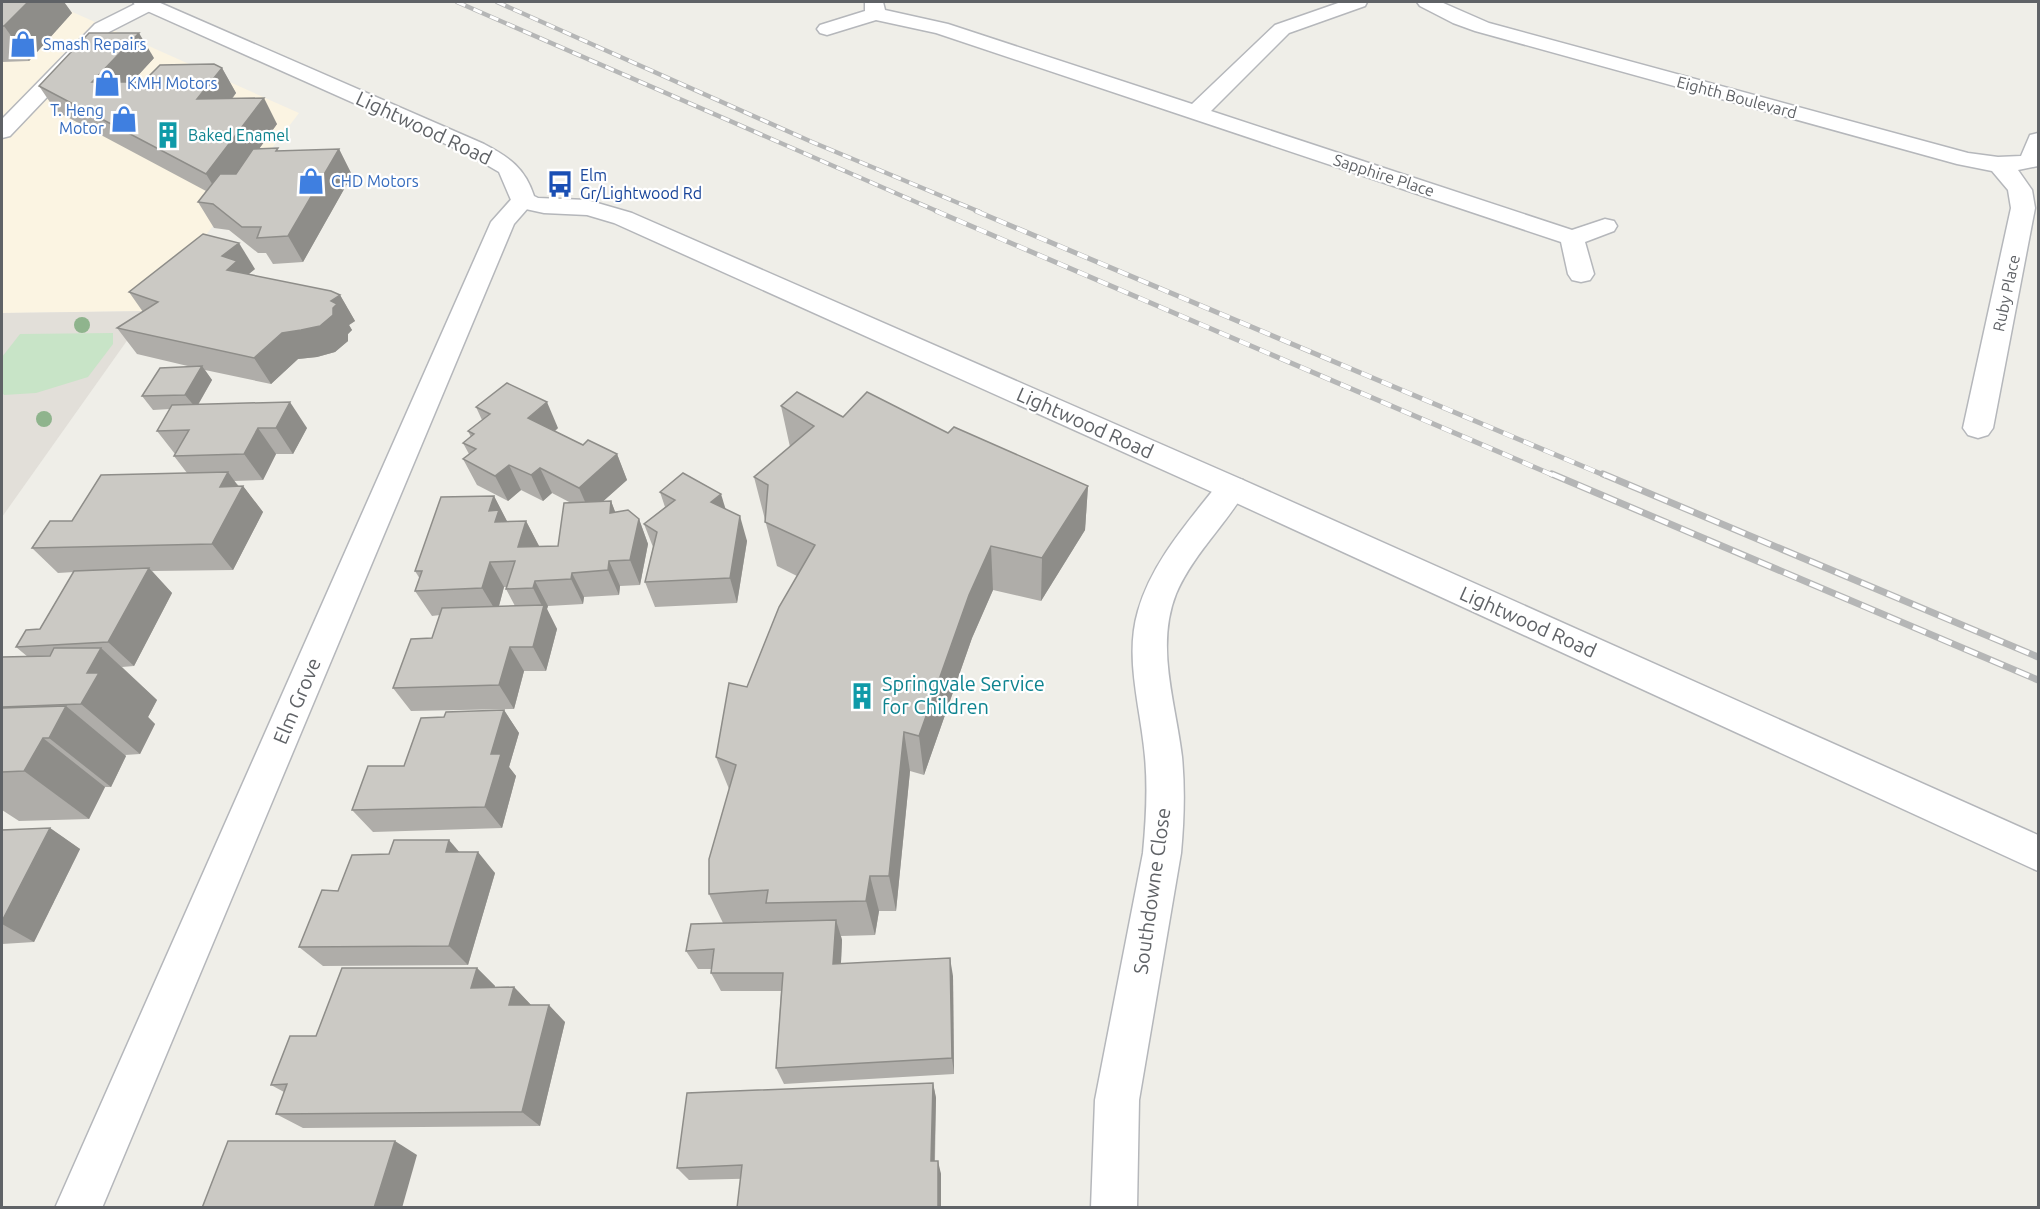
<svg xmlns="http://www.w3.org/2000/svg" width="2040" height="1209" font-family="Ubuntu,sans-serif">
	<rect width="100%" height="100%" fill="#efeee8"/>
	<!-- commercial -->
	<path fill="#fbf4e2" d="M2,2H50L299,113L148,311L2,313Z"/>
	<!-- education -->
	<path fill="#e2dfd9" d="M148,311L2,517V313Z"/>
	<!-- green -->
	<path fill="#c8e4c7" d="M113,333V344L88,377L36,393L4,395L2,392V357L20,334Z"/>
	<g fill="none" stroke-linecap="round" stroke-linejoin="round">
		<defs>
			<g id="street">
				<path d="M139,2H157L159,4L156,8L109,32L10,136L2,138V119L95,24Z"/>
				<path d="M865,2H883L885,10L948,24L1192,104L1275,25L1341,2H1367L1365,6L1289,33L1211,111L1572,230L1605,219L1614,221L1617,226L1614,231L1585,242L1594,274L1590,280L1581,282L1572,280L1568,274L1561,242L936,33L876,20L827,35L820,33L817,29L820,25L865,11Z"/>
				<path d="M1417,2H1441L1489,23L1968,153L1998,157L2021,156L2030,135L2038,133V166L2018,170L2032,190L2035,208L1993,428L1988,435L1978,438L1968,435L1963,428L2011,208L2008,190L1992,171L1957,164L1475,31L1453,23L1420,6Z"/>
				<path d="M523,193L531,195L535,200L514,224L102,1208H55L491,222L515,195Z"/>
				<path d="M1232,477L1243,480L1247,488C1226,525 1193,554 1176,594C1155,647 1176,704 1182,757C1185,789 1184,821 1181,853L1139,1100L1137,1208H1091L1095,1100L1143,853C1146,821 1148,789 1145,757C1141,709 1124,658 1138,611C1152,561 1190,520 1221,480Z"/>
			</g>
			<path id="secondary" d="M133,2H158L484,144C509,157 525,168 534,196L538,198L587,200L632,213L1243,480L2038,835V871L1221,496L614,223L587,215L544,213L521,208L511,200L499,172L468,154L136,6Z"/>
		</defs>
		<!-- street casing -->
		<use href="#street" stroke="#b5b7bb" stroke-width="3"/>
		<!-- secondary casing -->
		<use href="#secondary" stroke="#b4b6ba" stroke-width="3"/>
		<!-- street -->
		<use href="#street" fill="#fff" fill-rule="evenodd"/>
		<!-- secondary -->
		<use href="#secondary" fill="#fff" fill-rule="evenodd"/>
		<defs>
			<g id="rail-far2">
				<path d="M457,2L939,212"/>
				<path d="M497,2L812,142L980,212"/>
			</g>
			<g id="rail-far1">
				<path d="M936,211L1555,476"/>
				<path d="M976,211L1606,476"/>
			</g>
			<g id="rail">
				<path d="M1552,474L2038,680"/>
				<path d="M1603,474L2038,657"/>
			</g>
		</defs>
		<!-- rail-far2 casing -->
		<use href="#rail-far2" stroke="#b5b6b6" stroke-width="4.5"/>
		<!-- rail-far1 casing -->
		<use href="#rail-far1" stroke="#b5b6b6" stroke-width="5"/>
		<!-- rail casing -->
		<use href="#rail" stroke="#b5b6b6" stroke-width="7"/>
		<!-- rail-far2 -->
		<use href="#rail-far2" stroke="#fff" stroke-width="3" stroke-dasharray="9" stroke-linecap="butt"/>
		<!-- rail-far1 -->
		<use href="#rail-far1" stroke="#fff" stroke-width="4" stroke-dasharray="11" stroke-linecap="butt"/>
		<!-- rail -->
		<use href="#rail" stroke="#fff" stroke-width="4.5" stroke-dasharray="14" stroke-linecap="butt"/>
	</g>
	<!-- trees -->
	<g fill="#8fb48d">
		<circle cx="82" cy="325" r="8"/>
		<circle cx="44" cy="419" r="8"/>
	</g>
	<!-- wall -->
	<g fill="#afada9" fill-rule="evenodd">
		<path d="M2,2H64L72,13L29,61L2,62Z"/>
		<path d="M154,58L132,82H143L222,68L236,93L232,99L277,124L259,149L279,151L339,149L352,175L303,262L273,264L266,253H258L229,230L214,228L198,202L206,191L56,111L39,86Z"/>
		<path d="M255,269L249,274L340,295L355,321L349,325L352,330L348,334V341L335,352L317,357L298,359L271,384L205,370L212,380L198,405L307,428L293,454H276L263,480L234,481L239,486H243L263,512L233,570L152,571L172,593L134,666L122,667L157,700L148,717L155,724L140,754L125,755L126,756L111,787H105L89,819L19,821L2,810V657H28L16,647L40,629L74,572L58,573L32,548L72,521L187,473L174,456L175,454L157,431L170,409L153,410L142,396L192,367L137,354L117,328L143,312L129,292Z"/>
		<path d="M781,406L948,433L1088,486L1085,530L1041,601L993,590L972,638L924,775L910,771L896,911H879L875,935L841,936L842,940L841,963L953,976L954,1074L784,1084L776,1068L781,991H721L711,973V969H698L686,951L723,923L709,894L729,789L716,757L797,576L777,566L754,477L790,447Z"/>
		<path d="M476,407L558,428L555,431L583,445L617,454L627,480L602,502L611,501L615,512L639,519L648,544L640,585L620,586L619,595L584,597L583,604L548,606L547,609L557,629L546,671H524L514,709L411,711L393,688L432,638L440,615L432,616L415,591L420,579L415,571L494,496L507,522L526,521L539,546H558L571,503L552,493L543,501L521,490L508,501L477,485L463,459L469,454L463,443L471,437L468,431L482,420ZM504,587H507L506,589L515,606H499Z"/>
		<path d="M660,492L726,509L747,541L737,603L655,607L645,582L653,547L644,524L665,507Z"/>
		<path d="M504,710L519,733L509,767L516,776L502,828L373,832L352,810L404,766L444,717Z"/>
		<path d="M50,828L80,849L34,942L2,944V830Z"/>
		<path d="M459,852L495,873L468,965L323,966L299,947L338,891Z"/>
		<path d="M477,968L495,986V987H514L531,1005L565,1022L540,1126L303,1128L276,1114L284,1092L271,1085L316,1036Z"/>
		<path d="M933,1083L936,1098L935,1161L941,1174L689,1180L677,1168Z"/>
	</g>
	<!-- shaded-wall -->
	<g fill="#8e8d89">
		<path d="M28,2H64L72,13L29,61L4,26Z"/>
		<path d="M139,33L154,58L109,107L92,82Z"/>
		<path d="M222,68L236,93L212,124L197,99Z"/>
		<path d="M264,98L277,124L222,200L206,174Z"/>
		<path d="M339,149L352,175L303,262L288,236Z"/>
		<path d="M239,243L255,269L246,276L227,270L222,256Z"/>
		<path d="M340,295L355,321L349,325L352,330L348,334V341L335,352L317,357L298,359L271,384L254,358L282,333Z"/>
		<path d="M202,366L212,380L196,408L185,395Z"/>
		<path d="M290,402L307,428L293,454L276,428Z"/>
		<path d="M547,402L558,428L539,444L528,418Z"/>
		<path d="M258,428L276,454L263,480L244,454Z"/>
		<path d="M617,454L627,480L590,513L579,488Z"/>
		<path d="M509,465L521,490L508,501L495,476Z"/>
		<path d="M540,468L552,493L543,501L531,475Z"/>
		<path d="M228,472L241,490L243,486L263,512L233,570L212,544L220,487Z"/>
		<path d="M1088,486L1085,530L1041,601L1042,558Z"/>
		<path d="M721,494L729,520L711,502Z"/>
		<path d="M494,496L507,521L506,523L508,547L489,511Z"/>
		<path d="M611,501L621,527L610,513Z"/>
		<path d="M740,516L747,541L737,603L730,578Z"/>
		<path d="M639,519L648,544L640,585L630,560Z"/>
		<path d="M526,521L539,546L518,547Z"/>
		<path d="M991,546L993,590L972,638L924,775L919,736L969,595Z"/>
		<path d="M609,561L620,586L619,595L608,570Z"/>
		<path d="M490,562L504,587L497,613L482,588Z"/>
		<path d="M149,568L172,593L134,666L108,642Z"/>
		<path d="M572,573L584,597L583,604L571,579Z"/>
		<path d="M535,581L548,606L547,609L557,629L546,671L533,647L543,608L533,588Z"/>
		<path d="M510,647L524,671L514,709L499,685Z"/>
		<path d="M101,648L157,700L148,717L155,724L140,754L81,704L87,673Z"/>
		<path d="M66,706L126,756L111,787L49,738Z"/>
		<path d="M504,710L519,733L509,767L516,776L502,828L485,807L491,754Z"/>
		<path d="M904,732L910,771L896,911L889,876Z"/>
		<path d="M43,738L105,787L89,819L24,771Z"/>
		<path d="M50,828L80,849L34,942L2,924V921Z"/>
		<path d="M449,840L467,861L446,852Z"/>
		<path d="M478,852L495,873L468,965L449,946Z"/>
		<path d="M870,876L879,911L875,935L866,901Z"/>
		<path d="M836,920L842,940L840,982L833,964Z"/>
		<path d="M950,958L953,976L954,1074L952,1058Z"/>
		<path d="M477,968L495,986L489,1005L471,988Z"/>
		<path d="M514,987L531,1005L526,1022L509,1005Z"/>
		<path d="M549,1005L565,1022L540,1126L522,1112Z"/>
		<path d="M933,1083L936,1098L934,1174L931,1161Z"/>
		<path d="M395,1141L417,1155L402,1208H374Z"/>
		<path d="M938,1161L941,1174V1208H938Z"/>
	</g>
	<!-- building -->
	<g fill="#cbc9c4" stroke="#8e8d89" stroke-width="1.5">
		<path d="M2,2H28L4,26H2Z"/>
		<path d="M89,33H139L92,82H143L160,65L214,64L222,68L197,99L264,98L206,174L39,86Z"/>
		<path d="M278,148L276,151L339,149L288,236L257,238L261,227H242L213,204L198,202L220,174H236L253,149Z"/>
		<path d="M203,234L239,243L222,256L237,261L227,270L331,291L340,295L331,301L337,304L333,308V315L320,326L301,330L282,333L254,358L117,328L158,302L129,292Z"/>
		<path d="M202,366L185,395L142,396L160,368Z"/>
		<path d="M507,383L547,402L528,418L583,445L588,440L617,454L579,488L540,468L531,475L509,465L495,476L463,459L476,449L463,443L474,434L468,431L490,414L476,407Z"/>
		<path d="M797,392L843,417L867,392L948,433L954,427L1088,486L1042,558L991,546L969,595L919,736L904,732L889,876H870L866,901L766,903L768,890L709,894V859L736,765L716,757L729,683L747,687L779,607L815,545L765,522L768,485L754,477L814,426L781,406Z"/>
		<path d="M290,402L276,428H258L244,454L174,456L189,430L157,431L172,405Z"/>
		<path d="M228,472L220,487L243,486L212,544L32,548L50,521H72L101,475Z"/>
		<path d="M683,473L721,494L711,502L740,516L730,578L645,582L657,532L644,524L675,500L660,492Z"/>
		<path d="M494,496L489,511L499,510L495,522L526,521L518,547L558,546L564,503L611,501L610,513L628,510L639,519L630,560L609,561L608,570L572,573L571,579L535,581L533,588L506,589L515,561L490,562L482,588L415,591L422,571H415L441,497Z"/>
		<path d="M149,568L108,642L16,647L26,630L40,629L74,571Z"/>
		<path d="M544,605L533,647H510L499,685L393,688L411,639L432,638L442,608Z"/>
		<path d="M54,648H101L87,673H99L81,704L2,707V657L50,656Z"/>
		<path d="M66,706L49,738H43L24,771L2,772V708Z"/>
		<path d="M504,710L491,754H501L485,807L352,810L368,766H404L421,718L444,717L446,712Z"/>
		<path d="M50,828L2,921V830Z"/>
		<path d="M394,840H449L446,852H478L449,946L299,947L322,890L338,891L352,855L389,854Z"/>
		<path d="M836,920L833,964L950,958L952,1058L776,1068L783,973H711L714,949L686,951L691,924Z"/>
		<path d="M342,968H477L471,988L514,987L509,1005H549L522,1112L276,1114L287,1084L271,1085L290,1036H316Z"/>
		<path d="M933,1083L931,1161H938V1208H737L742,1165L677,1168L687,1093Z"/>
		<path d="M228,1141H395L374,1208H202Z"/>
	</g>
	<!-- icons -->
	<defs>
		<symbol id="shop-bare" viewBox="-9 -9 18 18"><path d="M-5-2.5h2.3a2.7 3.5 0 0 1 5.4 0H5L5.5 6h-11ZM-1.5-2.5h3a1.5 2.3 0 0 0-3 0Z" fill="#3f7fe0" stroke="#fff" stroke-width="2.5" paint-order="stroke"/></symbol>
		<symbol id="building-bare" viewBox="-9 -9 18 18"><path d="M-4-6H4V6H1V3H-1V6H-4ZM-2.5-4.3h1.7v1.8h-1.7ZM.8-4.3h1.7v1.8H.8ZM-2.5-1h1.7V.8h-1.7ZM.8-1h1.7V.8H.8Z" fill="#0f9aa8" stroke="#fff" stroke-width="2.5" paint-order="stroke"/></symbol>
		<symbol id="bus-bare" viewBox="-9 -9 18 18"><path d="M-5-6H5V4H4V6H2V4H-2V6H-4V4H-5ZM-3.5-4V0h7V-4ZM-3.5 1.2v1.5H-2V1.2ZM2 1.2v1.5H3.5V1.2Z" fill="#1a4fb4" stroke="#fff" stroke-width="2.5" paint-order="stroke"/></symbol>
	</defs>
	<g fill-rule="evenodd">
		<use href="#shop-bare" x="4" y="25" width="38" height="38"/>
		<use href="#shop-bare" x="88" y="64" width="38" height="38"/>
		<use href="#shop-bare" x="105" y="100" width="38" height="38"/>
		<use href="#building-bare" x="149" y="116" width="38" height="38"/>
		<use href="#shop-bare" x="292" y="162" width="38" height="38"/>
		<use href="#bus-bare" x="541" y="165" width="38" height="38"/>
		<use href="#building-bare" x="843" y="677" width="38" height="38"/>
	</g>
	<g text-anchor="middle" stroke-width="4.5" stroke-linejoin="round" paint-order="stroke">
		<!-- far-shop labels -->
		<g font-size="16" fill="#366cbe" stroke="#fff" text-anchor="start">
			<text x="43" y="50">Smash Repairs</text>
			<text x="127" y="89">KMH Motors</text>
			<text x="104" y="116" text-anchor="end">T. Heng<tspan x="104" dy="18">Motor</tspan></text>
			<text x="331" y="187">CHD Motors</text>
		</g>
		<!-- far-street labels -->
		<g font-size="16" fill="#5f6266" stroke="#fff">
			<text transform="translate(1737 97) rotate(15)" y="6">Eighth Boulevard</text>
			<text transform="translate(1384 175) rotate(18)" y="6">Sapphire Place</text>
			<text transform="translate(2006 293) rotate(-78)" y="6">Ruby Place</text>
		</g>
		<!-- far-culture labels -->
		<g font-size="16" fill="#0d838f" stroke="#fff" text-anchor="start">
			<text x="188" y="141">Baked Enamel</text>
		</g>
		<!-- far-transit labels -->
		<g font-size="16" fill="#164399" stroke="#fff" text-anchor="start">
			<text x="580" y="181">Elm<tspan x="580" dy="18">Gr/Lightwood Rd</tspan></text>
		</g>
		<!-- street labels -->
		<g font-size="20" fill="#5f6266" stroke="#fff">
			<text transform="translate(424 128) rotate(25)" y="7">Lightwood Road</text>
			<text transform="translate(1085 423) rotate(24)" y="7">Lightwood Road</text>
			<text transform="translate(1528 622) rotate(24)" y="7">Lightwood Road</text>
			<text transform="translate(297 701) rotate(-67)" y="7">Elm Grove</text>
			<text transform="translate(1152 891) rotate(-82)" y="7">Southdowne Close</text>
		</g>
		<!-- culture labels -->
		<g font-size="20" fill="#0d838f" stroke="#fff" text-anchor="start">
			<text x="882" y="691">Springvale Service<tspan x="882" dy="23">for Children</tspan></text>
		</g>
	</g>
	<!-- border -->
	<rect width="2040" height="1209" fill="none" stroke="#5f6266" stroke-width="6"/>
</svg>
